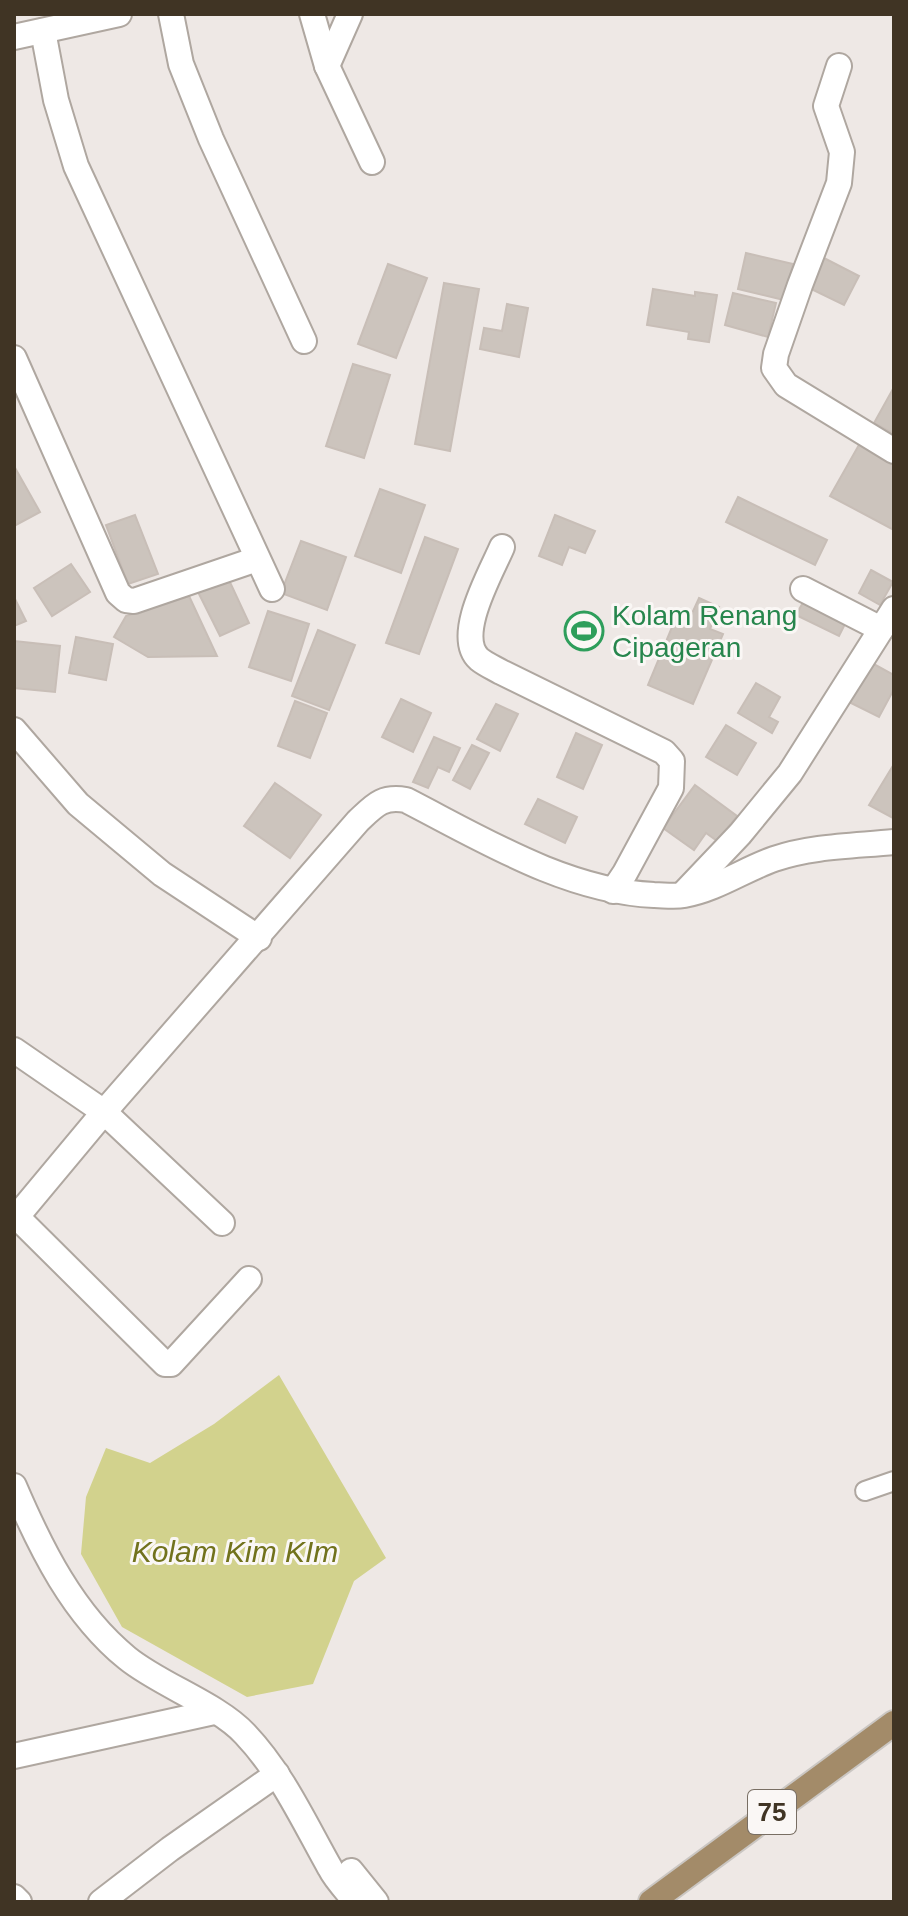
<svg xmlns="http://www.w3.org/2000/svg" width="908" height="1916" font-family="Helvetica,sans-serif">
	<rect width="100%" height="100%" fill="#eee8e5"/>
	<!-- water -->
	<path fill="#d2d28d" d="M279,1375L386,1558L354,1581L313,1684L247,1697L122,1627L81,1554L86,1497L106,1448L150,1463L214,1424Z"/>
	<!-- building -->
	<g fill="#ccc4bd" stroke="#c8beb7" stroke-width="2">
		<path d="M746,253L793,264L784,300L738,289Z"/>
		<path d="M820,256L859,276L844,305L805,286Z"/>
		<path d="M388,264L427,278L396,358L358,344Z"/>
		<path d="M444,283L479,289L450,451L415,444Z"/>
		<path d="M653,289L695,296V292L717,295L709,342L688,339L689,332L647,325Z"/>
		<path d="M733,293L776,303L768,337L725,325Z"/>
		<path d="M507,304L528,308L519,357L480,349L484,328L502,331Z"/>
		<path d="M353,364L390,375L364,458L326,446Z"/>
		<path d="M894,387V434L874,423Z"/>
		<path d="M860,443L894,462V530L830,496Z"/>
		<path d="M14,466L40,512L14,526Z"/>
		<path d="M380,489L425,505L401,573L355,556Z"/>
		<path d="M738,497L827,540L815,565L726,522Z"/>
		<path d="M135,515L158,574L128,584L106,525Z"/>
		<path d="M555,515L595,531L585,553L569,547L562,565L539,556Z"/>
		<path d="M425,537L458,549L419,654L386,643Z"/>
		<path d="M301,541L346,557L327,610L281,593Z"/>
		<path d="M71,564L90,592L52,616L34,588Z"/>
		<path d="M871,570L893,582L880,605L859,593Z"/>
		<path d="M228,578L249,623L220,636L198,592Z"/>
		<path d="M189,596L217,656L148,657L114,637L126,616Z"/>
		<path d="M14,597L26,621L14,626Z"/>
		<path d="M806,597L848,618L839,636L796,615Z"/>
		<path d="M699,598L719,607L710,629L723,634L693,704L648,685L677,615L689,620Z"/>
		<path d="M268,611L309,624L291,681L249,667Z"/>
		<path d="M318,630L355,645L329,710L292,696Z"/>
		<path d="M76,637L113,644L106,680L69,673Z"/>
		<path d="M14,641L60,646L55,692L14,688Z"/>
		<path d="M870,662L894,675V689L879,717L849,702Z"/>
		<path d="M756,683L780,697L769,717L778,722L772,733L738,713Z"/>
		<path d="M401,699L431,713L413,752L382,737Z"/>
		<path d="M295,701L327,713L310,758L278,746Z"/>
		<path d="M496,704L518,714L500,751L477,739Z"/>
		<path d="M726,725L756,743L737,775L706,757Z"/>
		<path d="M576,733L602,745L583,789L557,777Z"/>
		<path d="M434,737L460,748L449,772L438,767L428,788L413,782Z"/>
		<path d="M472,745L489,753L470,789L453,780Z"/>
		<path d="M894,764V817L893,818L869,805Z"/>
		<path d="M275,783L321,815L290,858L244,826Z"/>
		<path d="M695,785L737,816L717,841L706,833L694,850L663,828Z"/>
		<path d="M538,799L577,817L565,843L525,824Z"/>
	</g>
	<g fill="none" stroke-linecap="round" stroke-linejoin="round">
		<defs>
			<path id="lane" d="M865,1491L894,1481"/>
			<g id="street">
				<path d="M171,14L181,64L211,139L304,341"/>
				<path d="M312,14L327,66L372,162"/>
				<path d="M43,31L56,100L76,166L272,589"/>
				<path d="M14,37L119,14"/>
				<path d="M327,66L350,14"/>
				<path d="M839,66L826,106L842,152L839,183L800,285L776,354L774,368L786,385L894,451"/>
				<path d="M14,358L118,593L126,600L134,601L257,559"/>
				<path d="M502,547C491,573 454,636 479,659C485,664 494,668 501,672L664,752L672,761L671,788L625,873L613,891"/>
				<path d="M803,589L881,629"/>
				<path d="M14,730L78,804L162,874L259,938"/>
				<path d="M683,894L740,834L790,773L894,609"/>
				<path d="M14,1050L104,1112L222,1223"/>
				<path d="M17,1217L165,1364H171L249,1279"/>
				<path d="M14,1220L104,1112L358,821C375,805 382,796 406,800C482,839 566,891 654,895C663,895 674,897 684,895C717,889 743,870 774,859C812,846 854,846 894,842"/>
				<path d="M14,1486C41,1549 73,1614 127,1658C160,1685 217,1704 245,1734C282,1773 304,1822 330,1868C336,1880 347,1891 356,1902"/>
				<path d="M14,1756L214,1712"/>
				<path d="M351,1871L376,1902"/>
				<path d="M14,1897L19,1902"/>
				<path d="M101,1902L170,1849L277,1774"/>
			</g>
			<path id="primary" d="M651,1902L894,1723"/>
		</defs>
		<!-- lane casing -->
		<use href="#lane" stroke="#afa7a0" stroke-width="22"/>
		<!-- street casing -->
		<use href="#street" stroke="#afa7a0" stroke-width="28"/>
		<!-- primary casing -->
		<use href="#primary" stroke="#cac6c2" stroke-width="28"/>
		<!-- lane -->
		<use href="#lane" stroke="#fff" stroke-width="18"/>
		<!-- street -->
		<use href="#street" stroke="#fff" stroke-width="24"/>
		<!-- primary -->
		<use href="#primary" stroke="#a38b69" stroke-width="24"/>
	</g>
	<!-- icons -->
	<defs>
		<symbol id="stadium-ring" viewBox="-11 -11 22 22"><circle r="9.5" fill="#faf7f5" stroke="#2e9e5b" stroke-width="1.5"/><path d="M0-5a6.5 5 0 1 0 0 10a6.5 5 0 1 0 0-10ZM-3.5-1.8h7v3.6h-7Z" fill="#2e9e5b"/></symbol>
	</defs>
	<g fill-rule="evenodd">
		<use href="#stadium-ring" x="562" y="609" width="44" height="44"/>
	</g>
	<g text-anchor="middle" stroke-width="6" stroke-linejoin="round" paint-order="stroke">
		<!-- shield labels -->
		<rect fill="#faf7f5" stroke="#786e63" stroke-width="2" x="748" y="1790" width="48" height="44" rx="6"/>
		<g font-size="26" font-weight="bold" fill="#403424">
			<text x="772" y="1821">75</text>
		</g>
		<!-- leisure labels -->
		<g font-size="28" fill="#27864d" stroke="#faf7f5" text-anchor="start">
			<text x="612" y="625">Kolam Renang<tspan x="612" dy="32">Cipageran</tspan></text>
		</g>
		<!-- water labels -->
		<g font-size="30" font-style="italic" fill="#71721c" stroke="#faf7f5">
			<text x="235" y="1562">Kolam Kim KIm</text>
		</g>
	</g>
	<!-- border -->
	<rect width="908" height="1916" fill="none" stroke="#403424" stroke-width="32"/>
</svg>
